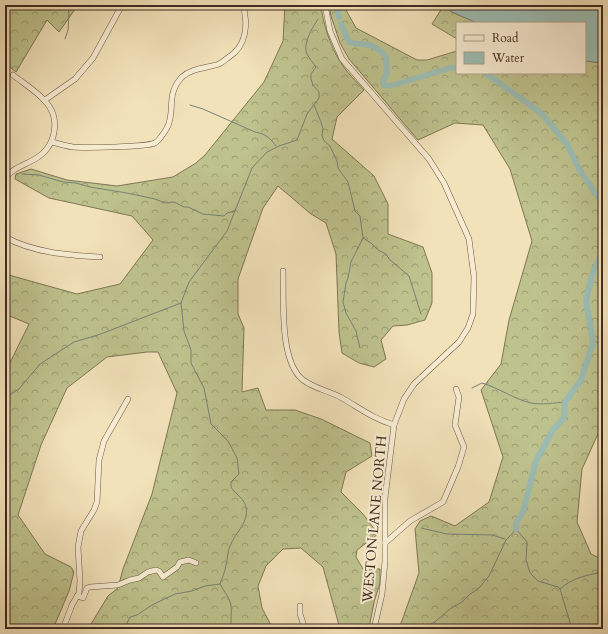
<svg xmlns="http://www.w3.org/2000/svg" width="608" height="634" font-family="Cardo,serif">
	<defs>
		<pattern id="forest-crowns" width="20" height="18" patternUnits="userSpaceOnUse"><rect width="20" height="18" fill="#bec28d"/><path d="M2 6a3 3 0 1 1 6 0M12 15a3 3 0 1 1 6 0" fill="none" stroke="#9c9e73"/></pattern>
	</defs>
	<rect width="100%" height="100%" fill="#f2e2ba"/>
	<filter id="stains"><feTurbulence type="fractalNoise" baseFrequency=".005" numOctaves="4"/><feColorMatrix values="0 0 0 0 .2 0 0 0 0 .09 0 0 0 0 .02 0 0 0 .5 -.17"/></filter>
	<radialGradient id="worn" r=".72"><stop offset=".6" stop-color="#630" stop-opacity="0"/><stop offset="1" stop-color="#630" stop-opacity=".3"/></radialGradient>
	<!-- forest -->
	<g fill="url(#forest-crowns)" stroke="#7f7656">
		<path d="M5,5H78L59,32L47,20L16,72L5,63Z"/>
		<path d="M285,5H321C322,20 331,49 340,61C346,72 356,81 364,90L337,117L332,139L374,176L388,204V234L423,247L432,273V303L425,320L407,325L393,326L381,340L386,359L374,367L359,363L342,353L339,332L336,254L326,223L311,214L278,186L263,208L238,279V314L244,328L242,392L258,388L266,410H295L321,419L370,443L372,456L346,472L341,492L363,514L378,534L357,550L356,557L363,569H380V583L374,602L369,628L340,629L323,567L301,548L283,549L266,566L258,586L262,608L273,629H88L108,596L118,588L123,569L152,494L177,393L158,352H147L107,357L67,388L41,445L18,515L45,554L71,567L74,572L69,591L53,629H5V373L29,324L5,314V274L77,294L120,284L153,240L132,216L49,198L15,179L16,174L31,169L67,180L117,186L173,177L196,163L205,155L264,82L283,41Z"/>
		<path d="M329,5H348L346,7V10L356,28L417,60H427L457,51V73H585V61L603,63V423L582,469L577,522L591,554L603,560V629H386L400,626L419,573L415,529L420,521L431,516L455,526L489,502L503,457L481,390L501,364L509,320L532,241L510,169L483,125L455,123L418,140L349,59L340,43L331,16Z"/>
		<path d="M444,5L452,12L477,23H457V39L432,24Z"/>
	</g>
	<!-- water -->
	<path fill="#9cbdb5" stroke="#778279" d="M443,5H603V63L585,61V23H477L452,12Z"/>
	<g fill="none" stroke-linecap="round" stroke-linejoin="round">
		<!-- stream -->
		<g stroke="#778279" stroke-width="1">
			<path d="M65,39L68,30L69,14L68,5"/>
			<path d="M190,105L203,109L255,132C266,134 270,138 276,146"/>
			<path d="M314,105L321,122L323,129L322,136L324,141L330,146L337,161L338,168L348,182L355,211L360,216L363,238L371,243L378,250L386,254L389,259L409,276L421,314"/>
			<path d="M22,174L39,175L63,182L76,183L90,187L127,193L155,199L165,203L174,202L184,207H188L203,214L224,216L227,213L235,211"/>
			<path d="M592,338L601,346L603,347"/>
			<path d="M360,348L356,331L346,313L343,302L346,283L348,278L351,262L363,238"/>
			<path d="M472,388L482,383C499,388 514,399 531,403C542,405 554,403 565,402"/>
			<path d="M5,398L19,389L40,364L74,342L98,335L181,303L189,282L227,231L252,168L267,152L279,146L297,140L307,114L319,98V92L313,85L311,79V74L316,67C313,63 309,58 307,54C302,44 313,27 318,19"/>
			<path d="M421,528L447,534L492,535L505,539"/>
			<path d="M220,584C227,597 233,600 231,616C231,621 232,624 229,629"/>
			<path d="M560,589C572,578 587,575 603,572"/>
			<path d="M124,629L130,617L137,615L152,605L175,594L192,591L205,586L220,584C222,578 225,572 226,565C228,558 227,551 231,544C236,532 249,522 246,507C244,498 235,494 231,487V482L239,474L237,458L228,441L211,424L204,388L191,363V350L184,331L181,303"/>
			<path d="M421,629L435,622L451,608L462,602L469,595L479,588L489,576L506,540L511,535L516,529L527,542L526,560L530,573L538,581L558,587L560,589L572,629"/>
		</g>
		<!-- river -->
		<g stroke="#9cbdb5" stroke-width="6">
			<path d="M336,5L339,17"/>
			<path d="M341,24L349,42C357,45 365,43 372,46C378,48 382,53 386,57L387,73L383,81L384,85L390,86L450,68H457"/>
			<path d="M485,73L541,113L567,144L579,169L603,204"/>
			<path d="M516,529V523L523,512L536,461L553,430L564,418L565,402L581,380L593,343L586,301L592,275L603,250"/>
		</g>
		<defs>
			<g id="minor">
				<path d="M325,5L330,31L342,59L429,159L444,183L469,239L474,277L473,314L468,328L459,342L414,384L404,399L394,425L385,498V561L382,594L374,629"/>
				<path d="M45,100L75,79L93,58L122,5"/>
				<path d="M52,142C59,144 66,146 73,147C85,148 147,147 155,143C160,140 164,133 167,128C176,111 165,95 182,77C192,68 207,68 219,64C223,62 226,59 229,57C247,45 248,24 243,5"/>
				<path d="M5,179C12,168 23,166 35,159C56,147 62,118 44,100C35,90 23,83 13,75"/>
				<path d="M5,237C34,253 68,255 100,257"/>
				<path d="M283,271C284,300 279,361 303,380C315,389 330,391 342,398C361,409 372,418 394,425"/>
				<path d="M385,543L410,521L443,502L458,467L464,447L455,425L459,397L456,389"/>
				<path d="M77,596L83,598L87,588L90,587L118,585L130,580L139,578L148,572L156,570L159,571L163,577L177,567L180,562L189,560L196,563"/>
				<path d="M300,606V614L305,629"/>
				<path d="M63,629L72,605L79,593L80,581L78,547L81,531L94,510L97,502L99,460L104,441L128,399"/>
			</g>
		</defs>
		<!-- minor casing -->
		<use href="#minor" stroke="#6c5845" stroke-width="6"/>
		<!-- minor -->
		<use href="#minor" stroke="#f7ecd2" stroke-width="5"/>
	</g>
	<g text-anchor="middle" stroke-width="4" stroke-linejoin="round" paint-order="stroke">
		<!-- street labels -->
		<g font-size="14" fill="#402a1e" stroke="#f7ecd2">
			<text transform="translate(374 519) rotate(-85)" y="5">WESTON LANE NORTH</text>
		</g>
	</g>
	<!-- margin -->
	<rect width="608" height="634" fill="none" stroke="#f2e2ba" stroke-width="20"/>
	<rect x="6" y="6" width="596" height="622" fill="none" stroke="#402a1e" stroke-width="2"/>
	<rect x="10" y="10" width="588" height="614" fill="none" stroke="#402a1e"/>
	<!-- legend -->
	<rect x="456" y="22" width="130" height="52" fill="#f7ecd2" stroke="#ae9e8a"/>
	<rect x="464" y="35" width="20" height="6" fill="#f7ecd2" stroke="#ae9e8a"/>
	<text x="492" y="42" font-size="12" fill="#402a1e">Road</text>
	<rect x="464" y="52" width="20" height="12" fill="#9cbdb5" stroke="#ae9e8a"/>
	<text x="492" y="62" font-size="12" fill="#402a1e">Water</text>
	<rect width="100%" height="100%" filter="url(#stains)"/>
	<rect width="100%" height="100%" fill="url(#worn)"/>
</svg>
